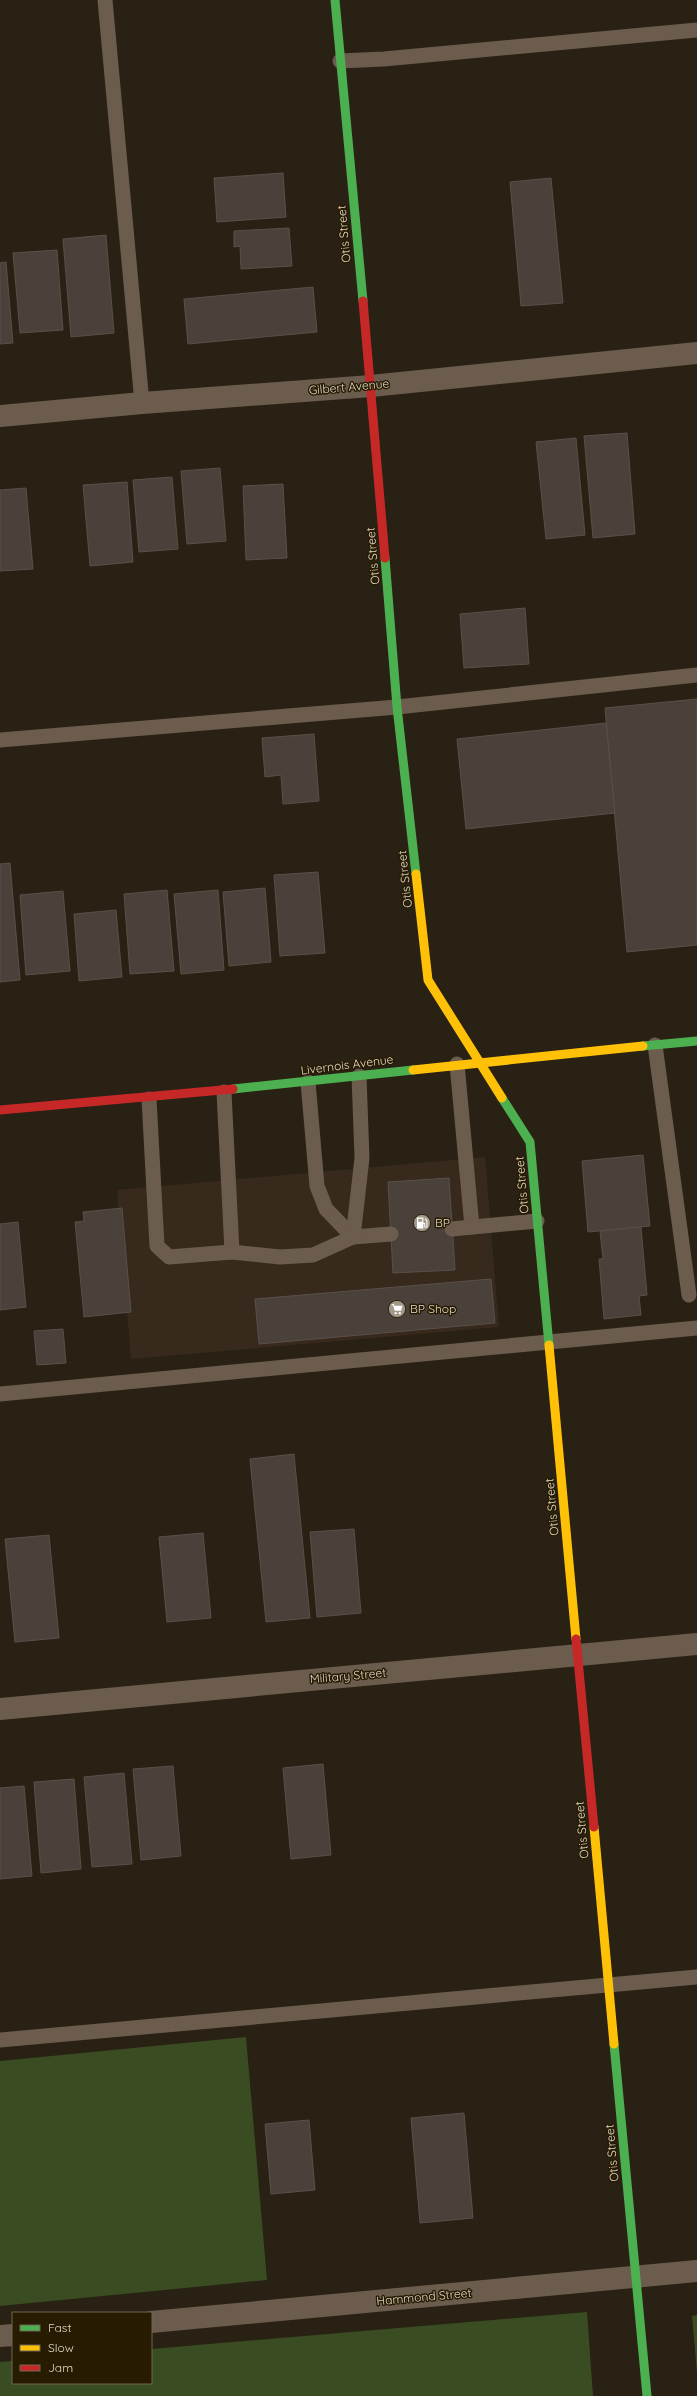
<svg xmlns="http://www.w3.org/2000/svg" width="697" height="2396" font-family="Quicksand,sans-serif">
	<rect width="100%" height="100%" fill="#292113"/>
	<!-- commercial -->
	<path fill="#372a1d" d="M485,1157L499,1327L131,1359L117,1190Z"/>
	<!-- green -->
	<g fill="#394c22">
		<path d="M246,2037L267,2280L0,2306V2061Z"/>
		<path d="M587,2312L593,2396H0V2362L13,2361V2383H151V2349Z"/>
		<path d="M697,2315V2373L692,2316Z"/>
	</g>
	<!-- building -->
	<g fill="#4b413b" stroke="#5a504a">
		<path d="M283,173L286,217L217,222L214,178Z"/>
		<path d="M551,178L563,303L521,306L510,182Z"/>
		<path d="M289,228L292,266L241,269L240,246L234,247V231Z"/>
		<path d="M106,235L114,333L71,337L63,239Z"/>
		<path d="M57,250L63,330L20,333L13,253Z"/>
		<path d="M6,262L13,343L0,344V263Z"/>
		<path d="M313,287L317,332L188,344L184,299Z"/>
		<path d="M627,433L635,534L593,538L584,436Z"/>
		<path d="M576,438L585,535L546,539L536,442Z"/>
		<path d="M220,468L226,541L187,544L181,471Z"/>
		<path d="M172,477L178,549L139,552L133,480Z"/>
		<path d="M127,482L133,562L90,566L83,485Z"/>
		<path d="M283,484L287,558L246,560L243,486Z"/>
		<path d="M26,488L33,569L0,571V490Z"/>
		<path d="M525,608L529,664L464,668L460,614Z"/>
		<path d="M697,699V945L627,952L605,708Z"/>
		<path d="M606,723L615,813L466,829L457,739Z"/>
		<path d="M314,734L319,801L283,804L281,775L265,777L262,738Z"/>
		<path d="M10,863L20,980L0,982V864Z"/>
		<path d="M318,872L325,953L280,956L274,875Z"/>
		<path d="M265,888L271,962L229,966L223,892Z"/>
		<path d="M167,890L174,971L130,974L124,894Z"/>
		<path d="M218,890L224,970L181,974L174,894Z"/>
		<path d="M63,891L70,971L26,975L20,895Z"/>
		<path d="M116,910L122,977L79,981L74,914Z"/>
		<path d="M643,1155L650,1226L588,1232L582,1161Z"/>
		<path d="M449,1178L455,1270L393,1273L388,1182Z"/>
		<path d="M122,1208L131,1312L84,1317L75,1222L84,1221L83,1212Z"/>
		<path d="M18,1222L26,1307L0,1310V1224Z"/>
		<path d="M641,1227L647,1295L639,1296L641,1315L604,1319L599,1259H603L600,1231Z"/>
		<path d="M491,1279L495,1323L259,1344L255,1299Z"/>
		<path d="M63,1329L66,1363L37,1365L34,1331Z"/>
		<path d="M294,1454L310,1618L266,1622L250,1459Z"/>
		<path d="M354,1529L361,1613L317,1617L310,1532Z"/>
		<path d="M203,1533L211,1618L167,1622L159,1537Z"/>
		<path d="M49,1535L59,1638L15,1642L5,1539Z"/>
		<path d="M323,1764L331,1855L291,1859L283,1768Z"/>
		<path d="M173,1766L181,1856L141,1860L133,1769Z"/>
		<path d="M124,1773L132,1864L92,1867L84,1777Z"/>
		<path d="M74,1779L81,1869L41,1873L34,1782Z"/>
		<path d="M24,1786L32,1876L0,1879V1788Z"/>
		<path d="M464,2113L473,2218L420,2223L411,2118Z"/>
		<path d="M309,2120L315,2190L271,2194L265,2124Z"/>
	</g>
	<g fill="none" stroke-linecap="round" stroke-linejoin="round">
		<!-- lane -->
		<g stroke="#6b5c4e" stroke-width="15">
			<path d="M105,0L142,403"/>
			<path d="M340,61L384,59L697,30"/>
			<path d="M0,740L397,707L697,675"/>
			<path d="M655,1045L689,1295"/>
			<path d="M457,1064L472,1227"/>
			<path d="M308,1082L317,1186L326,1209L353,1237L391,1234"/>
			<path d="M224,1092L232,1252L280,1257L313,1255L353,1237L362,1158L359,1076"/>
			<path d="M149,1099L157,1246L169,1257L232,1252"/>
			<path d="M452,1229L537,1221"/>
			<path d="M0,1394L697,1328"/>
			<path d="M0,2040L697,1977"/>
		</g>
		<!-- street -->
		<g stroke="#6b5c4e" stroke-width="22">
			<path d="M0,416L142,403L371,386L697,353"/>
			<path d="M0,1709L697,1644"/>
			<path d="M151,2322L697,2271"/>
			<path d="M0,2336L13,2335"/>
		</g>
		<!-- fast -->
		<g stroke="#4caf50" stroke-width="9">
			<path d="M335,0L363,301"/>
			<path d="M385,558L397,707L416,874"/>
			<path d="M643,1046L697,1041"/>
			<path d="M233,1089L413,1070"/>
			<path d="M502,1098L530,1142L549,1345"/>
			<path d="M614,2044L647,2396"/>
		</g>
		<!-- slow -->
		<g stroke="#ffc107" stroke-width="9">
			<path d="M416,874L428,980L502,1098"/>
			<path d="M413,1070L643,1046"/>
			<path d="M549,1345L576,1639"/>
			<path d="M594,1827L614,2044"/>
		</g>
		<!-- jam -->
		<g stroke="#c62828" stroke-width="9">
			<path d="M363,301L385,558"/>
			<path d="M0,1110L233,1089"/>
			<path d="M576,1639L594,1827"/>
		</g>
	</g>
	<!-- icons -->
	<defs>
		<symbol id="fuel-disc" viewBox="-11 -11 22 22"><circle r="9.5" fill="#a1998a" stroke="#271b02"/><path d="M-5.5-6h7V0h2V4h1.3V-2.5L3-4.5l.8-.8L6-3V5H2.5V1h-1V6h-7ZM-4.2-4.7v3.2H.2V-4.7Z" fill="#fff"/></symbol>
		<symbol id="supermarket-disc" viewBox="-11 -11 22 22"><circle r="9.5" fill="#a1998a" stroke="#271b02"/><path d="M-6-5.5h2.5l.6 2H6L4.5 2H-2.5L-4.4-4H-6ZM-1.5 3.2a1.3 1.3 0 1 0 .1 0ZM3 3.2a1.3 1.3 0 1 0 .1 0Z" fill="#fff"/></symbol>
	</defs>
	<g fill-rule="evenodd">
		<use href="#fuel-disc" x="412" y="1213" width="20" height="20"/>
		<use href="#supermarket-disc" x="387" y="1299" width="20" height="20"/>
	</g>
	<g text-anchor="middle" stroke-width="3" stroke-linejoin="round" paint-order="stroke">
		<!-- street labels -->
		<g font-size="12" fill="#e1d9ca" stroke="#271b02">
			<text transform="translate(344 234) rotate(-95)" y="4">Otis Street</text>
			<text transform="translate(349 387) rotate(-5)" y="4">Gilbert Avenue</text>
			<text transform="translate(373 556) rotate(-95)" y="4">Otis Street</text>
			<text transform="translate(405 879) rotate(-96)" y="4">Otis Street</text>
			<text transform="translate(347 1065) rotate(-7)" y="4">Livernois Avenue</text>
			<text transform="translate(522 1185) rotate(-95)" y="4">Otis Street</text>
			<text transform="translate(552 1507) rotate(-95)" y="4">Otis Street</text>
			<text transform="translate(348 1676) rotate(-5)" y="4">Military Street</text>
			<text transform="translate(582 1830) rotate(-95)" y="4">Otis Street</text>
			<text transform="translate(612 2153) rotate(-95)" y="4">Otis Street</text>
			<text transform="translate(424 2297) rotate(-5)" y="4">Hammond Street</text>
		</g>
		<!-- poi labels -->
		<g font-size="12" fill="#e1d9ca" stroke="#271b02" text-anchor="start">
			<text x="435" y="1227">BP</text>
			<text x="410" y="1313">BP Shop</text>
		</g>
	</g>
	<!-- legend -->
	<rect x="12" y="2312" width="140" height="72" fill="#271b02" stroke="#716752"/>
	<rect x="20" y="2325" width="20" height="6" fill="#4caf50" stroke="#716752"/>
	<text x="48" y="2332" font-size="12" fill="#e1d9ca">Fast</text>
	<rect x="20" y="2345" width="20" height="6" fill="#ffc107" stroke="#716752"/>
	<text x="48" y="2352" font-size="12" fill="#e1d9ca">Slow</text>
	<rect x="20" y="2365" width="20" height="6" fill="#c62828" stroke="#716752"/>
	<text x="48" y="2372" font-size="12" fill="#e1d9ca">Jam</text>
</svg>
